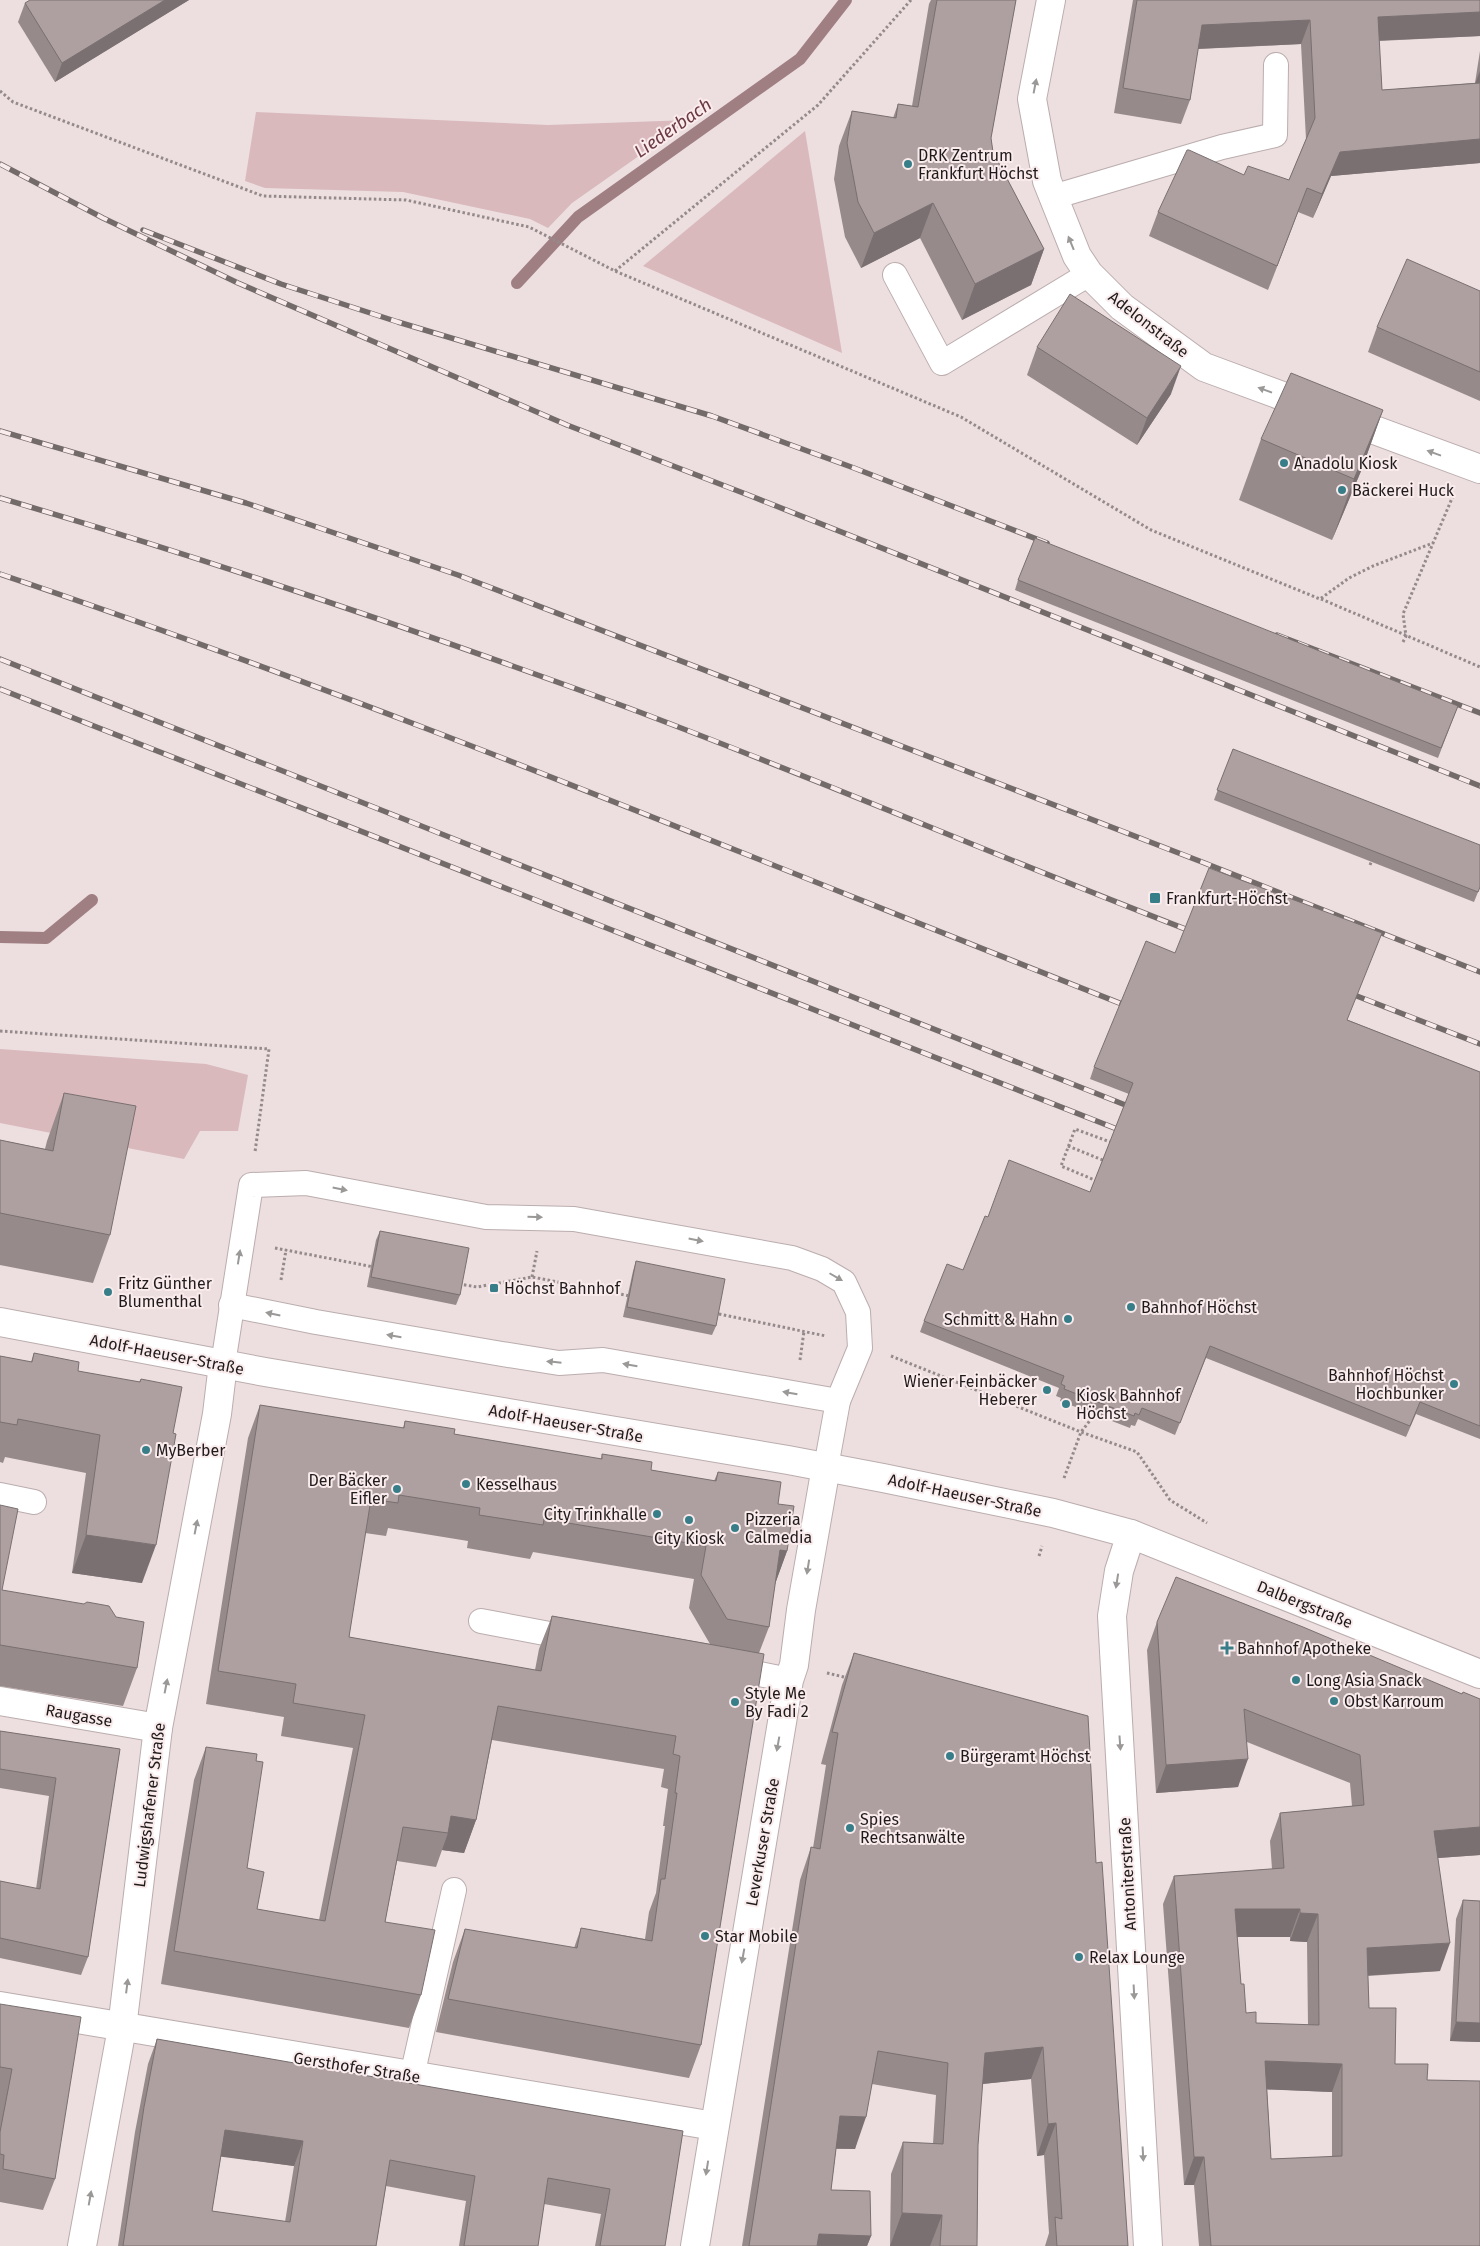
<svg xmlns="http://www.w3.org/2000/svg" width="1480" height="2246" font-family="'Fira Sans',sans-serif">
	<rect width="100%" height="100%" fill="#eddedf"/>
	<!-- green -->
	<g fill="#d9b9bc">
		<path d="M256,112L548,125L690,120L572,203L548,228L530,219L403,192L265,188L245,181Z"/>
		<path d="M805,131L842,353L643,266Z"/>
		<path d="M0,1049L206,1064L248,1075L238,1131H200L184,1159L0,1123Z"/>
	</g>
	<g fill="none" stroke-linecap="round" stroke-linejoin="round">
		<!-- stream -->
		<g stroke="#a07f83" stroke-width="12">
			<path d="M517,283L578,217L800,59L846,0"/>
			<path d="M0,937L46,938L92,900"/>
		</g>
		<defs>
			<g id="lane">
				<path d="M1053,197L1222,147L1275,135L1276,65"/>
				<path d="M895,275L942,363L1089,274"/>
				<path d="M231,1305L316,1322L502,1354L559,1363L603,1360L838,1401"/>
				<path d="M223,1364L251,1185L306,1183L486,1217L574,1219L792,1258L822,1269L844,1282L858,1312L860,1348L838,1401L826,1467"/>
				<path d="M0,1495L34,1502"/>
				<path d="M481,1621L576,1639"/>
				<path d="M730,1668L789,1680"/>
				<path d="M412,2076L454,1890"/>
			</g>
			<g id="street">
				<path d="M1051,0L1032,99L1047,181L1077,256L1089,274L1122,307L1204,367L1480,469"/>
				<path d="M0,1322L265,1372L788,1460L883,1478L1053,1513L1131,1534L1480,1674"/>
				<path d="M1131,1534L1119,1571L1112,1616L1148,2246"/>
				<path d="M0,1701L158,1728"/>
				<path d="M0,2006L714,2126"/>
				<path d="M82,2246L122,2028L158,1728L217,1414L223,1364"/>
				<path d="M695,2246L789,1680L794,1665L801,1610L826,1467"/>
			</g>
		</defs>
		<!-- lane casing -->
		<use href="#lane" stroke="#bbadae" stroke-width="26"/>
		<!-- street casing -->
		<use href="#street" stroke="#bbadae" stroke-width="30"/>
		<!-- path -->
		<g stroke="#958a8b" stroke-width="3" stroke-dasharray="2.5 2.5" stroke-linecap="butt">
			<path d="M0,91L13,102L263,196L406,200L529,227L615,271L961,417L1151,530L1320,599L1349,578L1373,566L1433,543"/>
			<path d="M615,271L818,105L911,0"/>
			<path d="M1321,599L1480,667"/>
			<path d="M1403,642L1406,636L1403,614L1453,496"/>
			<path d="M1370,865L1373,858"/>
			<path d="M0,1031L269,1049L255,1152"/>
			<path d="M1068,1146L1105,1161"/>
			<path d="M1097,1181L1061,1166L1075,1129L1113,1143"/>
			<path d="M275,1248L374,1267"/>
			<path d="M532,1277L537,1251"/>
			<path d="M281,1280L286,1250"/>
			<path d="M459,1284L477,1287L532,1277L630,1296"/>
			<path d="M714,1313L826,1336"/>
			<path d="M891,1356L1081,1432L1137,1452L1170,1500L1207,1523"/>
			<path d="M800,1360L804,1331"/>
			<path d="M1064,1478L1081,1432L1095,1414"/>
			<path d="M1039,1556L1042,1546"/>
			<path d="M827,1673L848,1678"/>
		</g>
		<!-- lane -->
		<use href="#lane" stroke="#fff" stroke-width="24"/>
		<!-- street -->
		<use href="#street" stroke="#fff" stroke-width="28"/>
		<defs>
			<g id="rail">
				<path d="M0,164L103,218L238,283L567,425L751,496L1480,786"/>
				<path d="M143,230L281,284L398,322L712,416L854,468L1047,543"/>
				<path d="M0,431L246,503L458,575L1202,862L1480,972"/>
				<path d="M0,498C211,560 419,631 626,707C818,779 1006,860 1198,934"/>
				<path d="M0,574C383,703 756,860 1132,1008"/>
				<path d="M1277,635L1480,713"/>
				<path d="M0,659L1138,1110"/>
				<path d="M0,689L1127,1133"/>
				<path d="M1344,991L1480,1044"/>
			</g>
		</defs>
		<!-- rail casing -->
		<use href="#rail" stroke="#736a6a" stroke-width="5.5"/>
		<!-- rail -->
		<use href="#rail" stroke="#faebed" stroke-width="4" stroke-dasharray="11" stroke-linecap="butt"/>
	</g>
	<!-- wall -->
	<g fill="#968a8a" fill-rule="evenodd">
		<path d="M189,0L55,82L18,22L25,3Z"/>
		<path d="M931,0H1016L991,138L993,152L1044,249L1031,285L962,320L920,238L861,268L845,237L834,179L839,146L852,111L893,118L898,104L912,106L929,4Z"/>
		<path d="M1133,0H1480V36L1379,41L1382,90L1475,83L1480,51V163L1331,176L1313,218L1298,212L1268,290L1149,236L1158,212L1244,175L1289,180L1306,139L1301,44L1198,49L1190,100L1181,124L1114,113Z"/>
		<path d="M1480,291V401L1368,352L1377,327Z"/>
		<path d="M1037,347L1171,394L1137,445L1027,375Z"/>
		<path d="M1383,410L1361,471L1332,540L1239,500L1261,439Z"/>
		<path d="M1018,580L1458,706L1438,758L1015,590Z"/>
		<path d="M1233,749L1480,887L1474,902L1214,800Z"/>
		<path d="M1348,1020L1480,1072V1439L1416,1414L1406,1437L1206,1358L1175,1435L1138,1419L1135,1426L1131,1425L1130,1428L1060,1401L1061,1398L1056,1396L1059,1388L920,1332L924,1321L963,1270L988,1217L1090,1192L1129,1094L1090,1079L1094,1067Z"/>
		<path d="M64,1093L110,1235L93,1283L0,1265V1140L45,1149L47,1141Z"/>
		<path d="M380,1231L460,1295L456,1305L367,1287L376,1240Z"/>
		<path d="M636,1261L716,1326L712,1335L623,1317L633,1271Z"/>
		<path d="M34,1353L78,1371L139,1382L141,1379L142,1583L72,1573L86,1473L5,1457L3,1463L0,1462V1356L31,1362Z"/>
		<path d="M260,1405L403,1428L405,1421L454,1434L601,1459L602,1454L651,1470L714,1481L718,1472L778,1504L787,1551L775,1584L769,1627L759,1653L701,2045L689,2078L436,2032L453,1962L465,1929L574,1948L581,1928L645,1939L649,1912L656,1893L665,1826H663L668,1789L661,1787L664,1769L492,1740L476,1820L464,1853L442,1850L436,1867L397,1861L385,1922L421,1995L409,2028L161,1984L194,1780L206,1747L247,1868L257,1909L319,1920L353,1748L281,1736L284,1717L206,1704L248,1438ZM388,1528L468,1541L467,1548L530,1559L533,1552L694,1579L689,1608L710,1644L552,1616L539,1649L535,1670L349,1637L365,1533L386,1536Z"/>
		<path d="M0,1505L2,1590L137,1668L123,1706L0,1686Z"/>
		<path d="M1157,1622L1462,1694L1480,1699V1855L1438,1858L1440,1971L1368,1976L1369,2008L1395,2064L1427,2080L1480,2246H1199L1194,2185H1184L1163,1904L1174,1876L1272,1869L1270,1841L1280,1813L1352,1806L1350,1783L1247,1742L1238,1787L1156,1793L1147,1650ZM1237,1937H1290V1941L1307,1942L1308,2025L1256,2023L1246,2013L1241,1984ZM1267,2089L1332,2092V2157L1271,2159Z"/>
		<path d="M854,1653L1096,1863L1128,2246H1045L1049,2233L1044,2155L1037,2156L1031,2079L982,2084L978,2145L977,2246H890L891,2174L903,2142L933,2144L936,2095L872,2084L855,2149H836L831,2190L871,2236L867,2246H742L800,1880L811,1847L813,1848L826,1765L821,1764L842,1685Z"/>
		<path d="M0,1731L120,1749L88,1957L81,1975L0,1958V1881L36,1889L49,1796L0,1788Z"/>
		<path d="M1463,1900L1480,2042L1450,2041L1456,1919Z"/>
		<path d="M0,2004L55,2179L43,2210L0,2202Z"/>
		<path d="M157,2039L683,2131L665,2246H595L601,2214L544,2204L538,2246H459L466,2201L386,2186L376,2246H118L135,2132L148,2064ZM221,2156L294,2166L285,2222L212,2211Z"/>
	</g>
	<!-- shaded-wall -->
	<g fill="#7a7071">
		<path d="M165,0H189L55,82L62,63Z"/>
		<path d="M1480,12V36L1369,41L1378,17Z"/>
		<path d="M1310,20L1301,44L1194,49L1202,25Z"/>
		<path d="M1480,71V84H1475Z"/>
		<path d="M1480,139V163L1331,176L1313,218L1322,194L1340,152Z"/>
		<path d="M1307,188L1298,212L1268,290L1277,266Z"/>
		<path d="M933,203L920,238L861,268L874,233Z"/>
		<path d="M1044,249L1031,285L962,320L975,284Z"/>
		<path d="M1181,366L1171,394L1137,445L1147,418Z"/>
		<path d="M1383,410L1361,471L1332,540L1354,479Z"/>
		<path d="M86,1535L156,1545L142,1583L72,1573Z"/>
		<path d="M780,1550L787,1551L775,1584Z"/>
		<path d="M1248,1759L1238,1787L1156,1793L1166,1765Z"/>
		<path d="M451,1816L476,1820L464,1853L442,1850L448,1833Z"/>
		<path d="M1480,1827V1855L1424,1859L1434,1831Z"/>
		<path d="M1235,1909H1300L1290,1937H1225Z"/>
		<path d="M1300,1913L1318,1914L1307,1942L1290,1941Z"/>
		<path d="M1450,1943L1440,1971L1357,1976L1367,1948Z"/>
		<path d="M1456,2022L1480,2023V2042L1450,2041Z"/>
		<path d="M1043,2047L1031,2079L973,2085L985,2053Z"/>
		<path d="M1265,2061L1342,2064L1332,2092L1254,2089Z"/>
		<path d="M840,2116L866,2117L855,2149L828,2148Z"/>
		<path d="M1056,2123L1044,2155L1037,2156L1048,2124Z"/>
		<path d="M225,2130L303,2141L294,2166L216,2156Z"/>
		<path d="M1194,2157H1204L1194,2185H1184Z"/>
		<path d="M902,2213L942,2215L930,2246H890Z"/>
		<path d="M819,2234L871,2236L867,2246H815Z"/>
	</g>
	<!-- building -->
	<g fill="#aea0a1" stroke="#7a7071" fill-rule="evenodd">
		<path d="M30,0H165L62,63L25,3Z"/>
		<path d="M937,0H1016L991,138L993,152L1044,249L975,284L933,203L874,233L858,202L847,143L852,111L896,118L898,104L918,107Z"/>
		<path d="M1137,0H1480V12L1378,17L1382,90L1480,83V139L1340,152L1322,194L1307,188L1277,266L1158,212L1187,150H1189L1244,175L1248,166L1289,180L1315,118L1310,20L1202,25L1190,100L1123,88Z"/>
		<path d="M1407,259L1480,291V372L1377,327Z"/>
		<path d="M1070,294L1181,366L1147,418L1037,347Z"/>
		<path d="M1291,373L1383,410L1354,479L1261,439Z"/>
		<path d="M1035,538L1458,706L1441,748L1018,580Z"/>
		<path d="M1233,749L1480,845V887L1478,892L1217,790Z"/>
		<path d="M1209,868L1382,933L1347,1020L1480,1072V1426L1420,1402L1410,1426L1210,1346L1180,1423L1142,1408L1139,1415L1135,1413L1134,1416L1064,1389L1065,1386L1061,1384L1064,1376L924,1321L947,1264L963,1270L985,1216L988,1217L1009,1160L1090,1192L1133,1083L1094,1067L1146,941L1175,953Z"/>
		<path d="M64,1093L136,1106L110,1235L0,1213V1140L53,1151Z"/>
		<path d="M380,1231L469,1248L460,1295L371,1277Z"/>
		<path d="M636,1261L725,1279L716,1326L627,1307Z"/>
		<path d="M34,1353L79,1362L78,1371L140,1382L141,1379L182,1387L173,1433L176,1434L156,1545L86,1535L100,1435L18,1419L17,1425L0,1422V1356L32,1362Z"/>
		<path d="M260,1405L404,1428L405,1421L455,1429L454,1434L602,1459V1454L652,1462L651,1470L716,1481L718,1472L781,1482L778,1504L794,1506L787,1551L780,1550L769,1627L727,1619L701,1575L706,1546L544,1519L543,1525L479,1515L480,1508L399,1495L398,1503L371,1499L349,1637L541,1671L552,1616L764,1654L701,2045L448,1999L465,1929L577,1948L581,1928L652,1941L661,1879H665L677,1793H675L680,1756L673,1754L676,1736L498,1706L476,1820L451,1816L448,1833L403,1827L385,1922L435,1930L421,1995L174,1951L206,1747L257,1754L256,1761L263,1762L247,1868L264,1872L257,1909L325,1921L365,1715L293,1703L296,1684L218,1671Z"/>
		<path d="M0,1505L18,1509L2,1590L84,1604L87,1602L109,1606L116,1617L144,1622L137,1668L0,1645Z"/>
		<path d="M1176,1577L1303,1627L1462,1694L1463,1692L1480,1699V1827L1434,1831L1450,1943L1367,1948L1369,2008H1396L1395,2064H1428L1427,2080L1480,2081V2246H1211L1204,2157H1194L1174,1876L1284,1868L1280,1813L1364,1805L1360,1755L1244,1709L1248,1759L1166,1765L1157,1622ZM1235,1909H1300V1913L1318,1914L1319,2025L1256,2023V2012L1246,2013L1244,1984H1241ZM1265,2061L1342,2064V2156L1271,2159Z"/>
		<path d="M854,1653L1088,1716L1096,1863L1102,1862L1128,2246H1057L1055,2217L1062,2219L1056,2123L1048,2124L1043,2047L985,2053L978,2145L977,2246H940L942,2215L902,2213L903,2142L943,2144L948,2063L878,2051L866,2117L840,2116L831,2190L870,2191L871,2236L819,2234L817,2246H749L811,1847L820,1849L838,1733L832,1732Z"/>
		<path d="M0,1731L120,1749L88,1957L0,1938V1881L40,1889L56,1778L0,1769Z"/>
		<path d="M1463,1900L1480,1901V2023L1456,2022Z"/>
		<path d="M0,2004L81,2017L55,2179L3,2169L4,2155L0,2154V2132L12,2069L0,2067Z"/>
		<path d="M157,2039L683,2131L665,2246H600L610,2189L548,2178L538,2246H464L475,2176L390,2160L376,2246H123L144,2107ZM225,2130L303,2141L290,2222L212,2211Z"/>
	</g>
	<!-- one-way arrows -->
	<defs><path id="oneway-solid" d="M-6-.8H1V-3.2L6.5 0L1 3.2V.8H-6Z" transform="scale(1.25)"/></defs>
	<g fill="#9b9898">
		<use href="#oneway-solid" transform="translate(1035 86) rotate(-79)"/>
		<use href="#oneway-solid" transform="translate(1071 243) rotate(-112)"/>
		<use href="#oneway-solid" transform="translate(1265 390) rotate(-160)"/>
		<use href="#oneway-solid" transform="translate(1434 453) rotate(-160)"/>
		<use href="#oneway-solid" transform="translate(340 1189) rotate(11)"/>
		<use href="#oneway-solid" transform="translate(535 1217) rotate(1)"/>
		<use href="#oneway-solid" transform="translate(696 1240) rotate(11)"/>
		<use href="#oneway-solid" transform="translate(239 1257) rotate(-81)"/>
		<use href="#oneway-solid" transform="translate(836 1277) rotate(30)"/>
		<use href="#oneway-solid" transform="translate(273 1314) rotate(-168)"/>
		<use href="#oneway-solid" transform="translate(394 1336) rotate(-170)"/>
		<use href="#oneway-solid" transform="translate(554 1362) rotate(-174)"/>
		<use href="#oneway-solid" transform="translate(630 1365) rotate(-170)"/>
		<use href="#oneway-solid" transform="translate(790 1393) rotate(-170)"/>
		<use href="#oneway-solid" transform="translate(196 1527) rotate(-79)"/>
		<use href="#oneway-solid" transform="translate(808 1567) rotate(99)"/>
		<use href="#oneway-solid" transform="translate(1117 1581) rotate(99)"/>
		<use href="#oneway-solid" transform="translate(166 1686) rotate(-79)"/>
		<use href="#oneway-solid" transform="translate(1120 1743) rotate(86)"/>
		<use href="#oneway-solid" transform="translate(778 1744) rotate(100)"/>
		<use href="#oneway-solid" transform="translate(743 1956) rotate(100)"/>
		<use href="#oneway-solid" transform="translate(127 1986) rotate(-83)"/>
		<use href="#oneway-solid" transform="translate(1134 1992) rotate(87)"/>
		<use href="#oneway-solid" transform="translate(1143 2154) rotate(87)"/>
		<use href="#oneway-solid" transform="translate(707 2168) rotate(99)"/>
		<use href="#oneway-solid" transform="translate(90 2198) rotate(-80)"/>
	</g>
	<!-- markers -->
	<g fill="#387e89" stroke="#faebed" stroke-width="2">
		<circle cx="908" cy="164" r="5"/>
		<circle cx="1284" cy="463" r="5"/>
		<circle cx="1342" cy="490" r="5"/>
		<rect x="1149" y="892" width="12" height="12" rx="2.5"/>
		<rect x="489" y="1283" width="10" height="10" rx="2.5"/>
		<circle cx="108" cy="1292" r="5"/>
		<circle cx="1131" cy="1307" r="5"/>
		<circle cx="1068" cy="1319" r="5"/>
		<circle cx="1454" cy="1384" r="5"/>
		<circle cx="1047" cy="1390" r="5"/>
		<circle cx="1066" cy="1404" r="5"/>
		<circle cx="146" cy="1450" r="5"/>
		<circle cx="466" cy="1484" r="5"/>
		<circle cx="397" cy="1489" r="5"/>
		<circle cx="657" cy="1514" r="5"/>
		<circle cx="689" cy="1520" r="5"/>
		<circle cx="735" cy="1528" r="5"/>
		<path d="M1224.5 1640.5h5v5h5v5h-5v5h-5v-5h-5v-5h5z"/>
		<circle cx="1296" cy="1680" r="5"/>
		<circle cx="1334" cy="1701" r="5"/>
		<circle cx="735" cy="1702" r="5"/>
		<circle cx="950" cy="1756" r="5"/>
		<circle cx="850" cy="1828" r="5"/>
		<circle cx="705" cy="1936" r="5"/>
		<circle cx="1079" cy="1957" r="5"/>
	</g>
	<g text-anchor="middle" stroke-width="4" stroke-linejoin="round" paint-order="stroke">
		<!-- poi labels -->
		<g font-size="16" fill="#201b1b" stroke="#faebed" text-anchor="start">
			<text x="918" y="161">DRK Zentrum<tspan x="918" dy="18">Frankfurt Höchst</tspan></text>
			<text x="1294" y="469">Anadolu Kiosk</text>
			<text x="1352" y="496">Bäckerei Huck</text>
			<text x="1166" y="904">Frankfurt-Höchst</text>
			<text x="118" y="1289">Fritz Günther<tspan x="118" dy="18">Blumenthal</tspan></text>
			<text x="504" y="1294">Höchst Bahnhof</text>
			<text x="1141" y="1313">Bahnhof Höchst</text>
			<text x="1058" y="1325" text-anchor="end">Schmitt &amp; Hahn</text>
			<text x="1444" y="1381" text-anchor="end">Bahnhof Höchst<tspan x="1444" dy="18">Hochbunker</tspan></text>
			<text x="1037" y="1387" text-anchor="end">Wiener Feinbäcker<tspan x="1037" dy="18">Heberer</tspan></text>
			<text x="1076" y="1401">Kiosk Bahnhof<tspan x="1076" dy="18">Höchst</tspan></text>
			<text x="156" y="1456">MyBerber</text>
			<text x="387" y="1486" text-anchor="end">Der Bäcker<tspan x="387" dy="18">Eifler</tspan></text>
			<text x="476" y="1490">Kesselhaus</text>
			<text x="647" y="1520" text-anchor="end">City Trinkhalle</text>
			<text x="745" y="1525">Pizzeria<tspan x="745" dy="18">Calmedia</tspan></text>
			<text x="689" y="1544" text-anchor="middle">City Kiosk</text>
			<text x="1237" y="1654">Bahnhof Apotheke</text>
			<text x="1306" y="1686">Long Asia Snack</text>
			<text x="745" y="1699">Style Me<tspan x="745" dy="18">By Fadi 2</tspan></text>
			<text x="1344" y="1707">Obst Karroum</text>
			<text x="960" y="1762">Bürgeramt Höchst</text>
			<text x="860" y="1825">Spies<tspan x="860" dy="18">Rechtsanwälte</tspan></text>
			<text x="715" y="1942">Star Mobile</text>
			<text x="1089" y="1963">Relax Lounge</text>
		</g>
		<!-- street labels -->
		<g font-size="16" fill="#201b1b" stroke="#faebed">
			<text transform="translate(1149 324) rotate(38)" y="6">Adelonstraße</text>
			<text transform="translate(167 1354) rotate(11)" y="6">Adolf-Haeuser-Straße</text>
			<text transform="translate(566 1423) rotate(10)" y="6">Adolf-Haeuser-Straße</text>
			<text transform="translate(965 1495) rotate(12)" y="6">Adolf-Haeuser-Straße</text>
			<text transform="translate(1305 1604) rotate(22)" y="6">Dalbergstraße</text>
			<text transform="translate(79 1715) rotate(10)" y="6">Raugasse</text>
			<text transform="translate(149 1805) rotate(-83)" y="6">Ludwigshafener Straße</text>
			<text transform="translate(762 1842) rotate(-80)" y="6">Leverkuser Straße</text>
			<text transform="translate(1127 1874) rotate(-93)" y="6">Antoniterstraße</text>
			<text transform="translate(357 2067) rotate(9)" y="6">Gersthofer Straße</text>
		</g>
		<!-- water labels -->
		<g font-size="18" font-style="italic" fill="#6c3a42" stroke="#faebed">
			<text transform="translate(673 128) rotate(-35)" y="6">Liederbach</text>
		</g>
	</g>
</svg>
